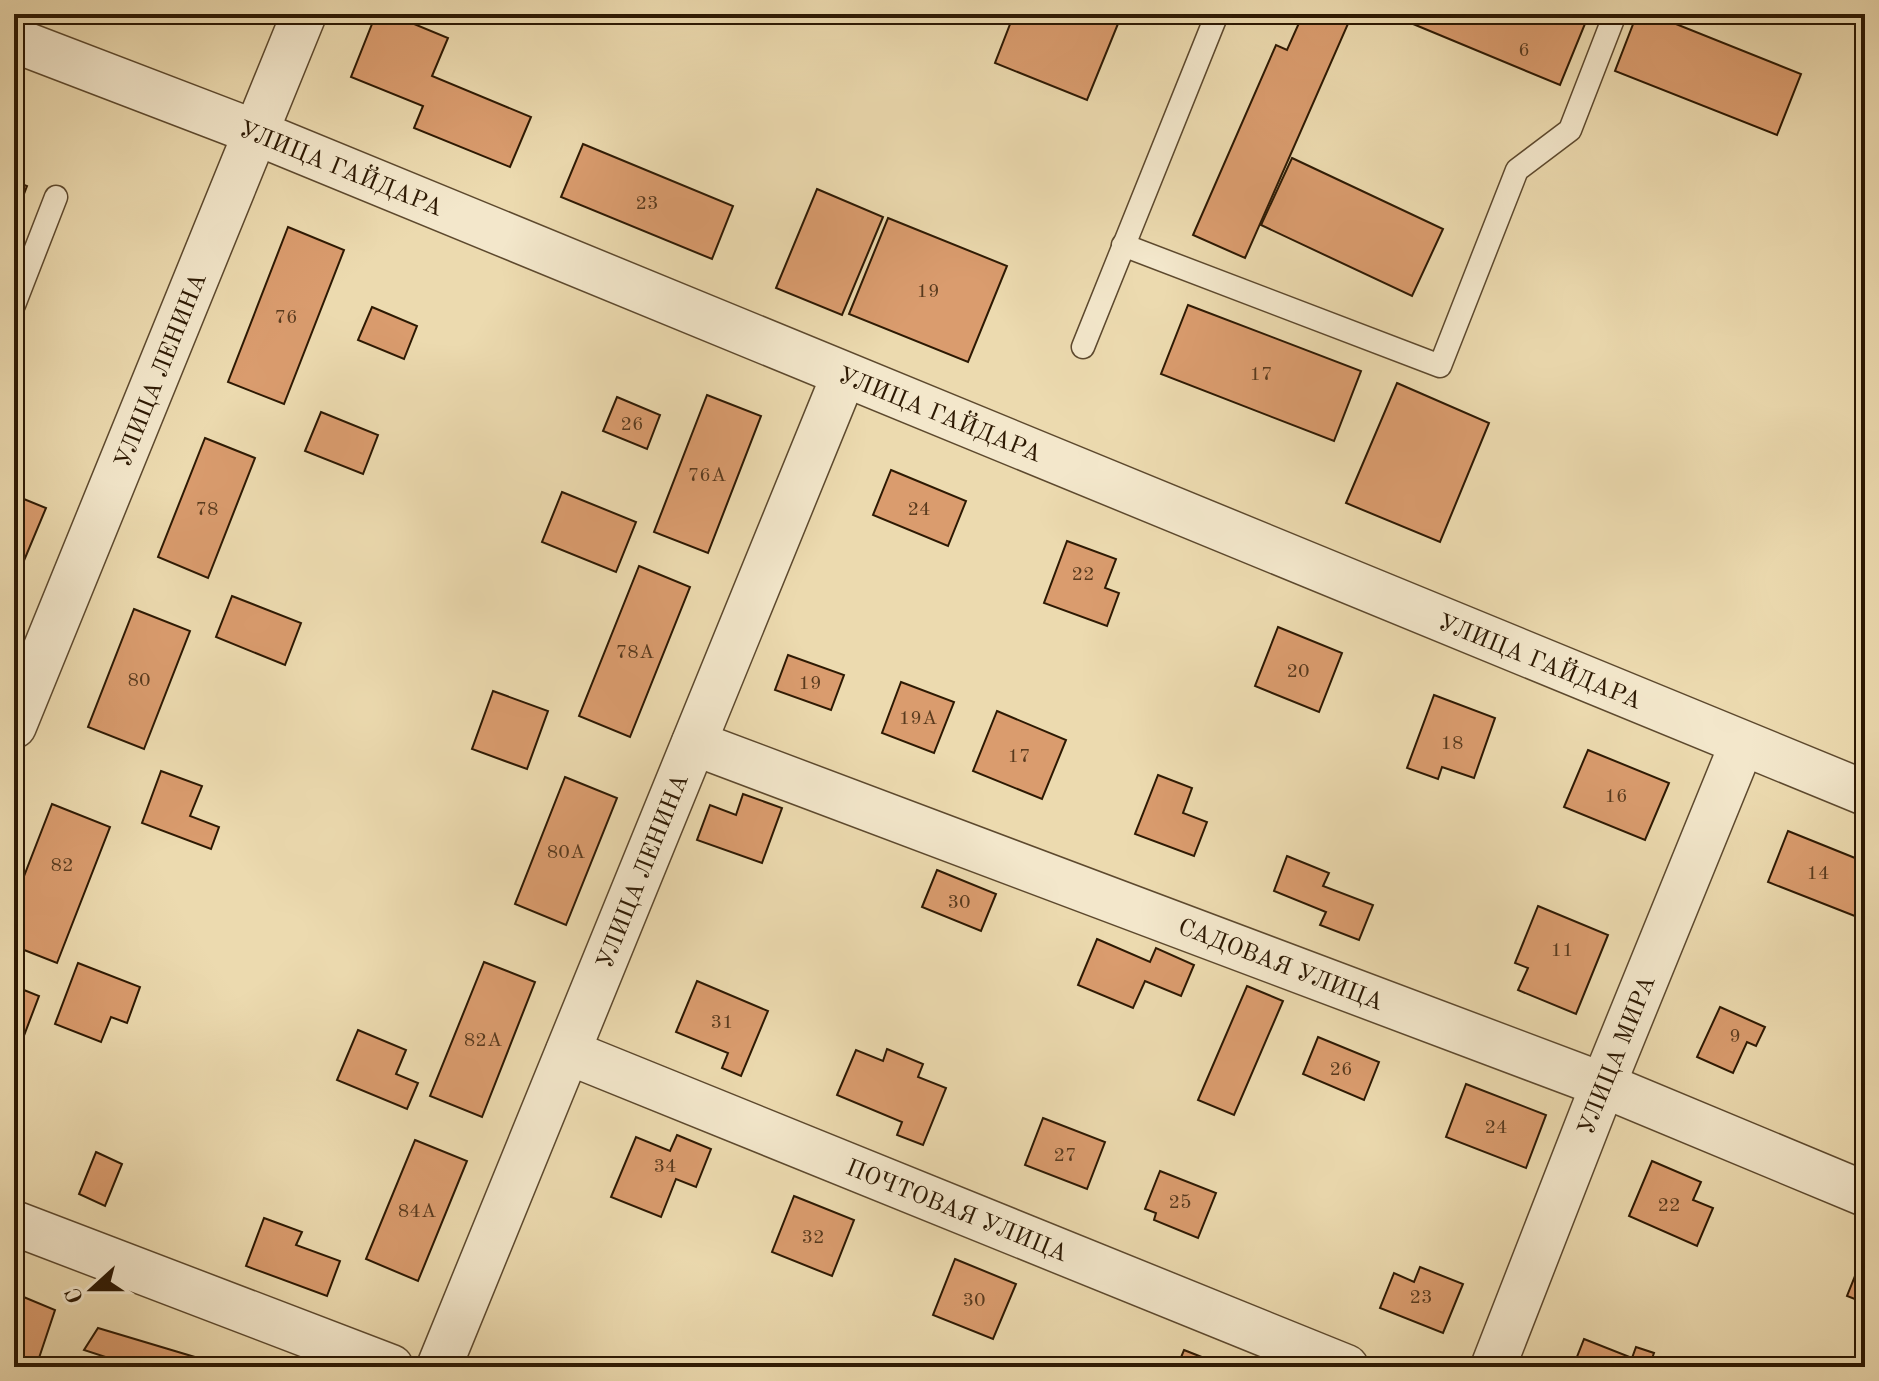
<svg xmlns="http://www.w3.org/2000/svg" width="1879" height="1381" font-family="'Old Standard TT',serif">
	<rect width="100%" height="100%" fill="#ecdaaf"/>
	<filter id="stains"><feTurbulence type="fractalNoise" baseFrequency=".0025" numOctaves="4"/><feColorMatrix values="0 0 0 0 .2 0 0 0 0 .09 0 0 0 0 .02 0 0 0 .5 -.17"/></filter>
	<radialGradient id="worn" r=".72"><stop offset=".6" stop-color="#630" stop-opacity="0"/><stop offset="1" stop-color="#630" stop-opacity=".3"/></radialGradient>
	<!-- building -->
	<g fill="#da9c6e" stroke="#2d1903" stroke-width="2">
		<path d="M376,14H390L448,38L432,76L531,117L510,167L414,128L423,106L351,77Z"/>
		<path d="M1014,14H1122L1087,100L995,63Z"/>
		<path d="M1303,14H1346L1351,17L1245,258L1193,235L1276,45L1287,50Z"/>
		<path d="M1389,14H1589L1560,85Z"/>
		<path d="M1637,14H1651L1801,74L1777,135L1615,71Z"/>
		<path d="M583,144L733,206L712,259L561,197Z"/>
		<path d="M1292,158L1443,229L1412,296L1261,225Z"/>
		<path d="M14,181L27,186L14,220Z"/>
		<path d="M817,189L883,217L842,315L776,288Z"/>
		<path d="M888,218L1007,266L968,362L849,314Z"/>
		<path d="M288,227L344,250L284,404L228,382Z"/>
		<path d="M1188,305L1361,371L1334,441L1161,374Z"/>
		<path d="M372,307L417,326L404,359L358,340Z"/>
		<path d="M1397,383L1489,423L1440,542L1346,503Z"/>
		<path d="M707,395L761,416L708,553L654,532Z"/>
		<path d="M617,397L660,415L647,449L603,431Z"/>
		<path d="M321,412L378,435L363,474L305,451Z"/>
		<path d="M205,438L255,458L208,578L158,557Z"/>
		<path d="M891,470L966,501L948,546L873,515Z"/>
		<path d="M562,492L636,522L616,572L542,542Z"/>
		<path d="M14,495L46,508L23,563L14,560Z"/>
		<path d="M1067,541L1116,559L1105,588L1119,593L1107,626L1044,603Z"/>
		<path d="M639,566L690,587L630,737L579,716Z"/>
		<path d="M232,596L301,623L285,665L216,637Z"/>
		<path d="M134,609L190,631L144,749L88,727Z"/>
		<path d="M1278,627L1342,653L1319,712L1255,686Z"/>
		<path d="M788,655L844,675L831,710L775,690Z"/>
		<path d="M901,682L954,702L934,753L882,733Z"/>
		<path d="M493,691L548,711L527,769L472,749Z"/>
		<path d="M1434,695L1495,718L1474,778L1442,767L1438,779L1407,768Z"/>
		<path d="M997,711L1066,740L1042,799L973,771Z"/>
		<path d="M1588,750L1669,783L1645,840L1564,807Z"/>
		<path d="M161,771L202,786L190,816L219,827L211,849L142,823Z"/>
		<path d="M1158,775L1192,788L1183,813L1207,822L1194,856L1135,834Z"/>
		<path d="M565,777L617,798L566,925L515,904Z"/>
		<path d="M743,794L782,808L762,863L697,840L710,805L736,815Z"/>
		<path d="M52,804L110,827L57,963L14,946V902Z"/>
		<path d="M1788,831L1865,862V920L1768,882Z"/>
		<path d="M1287,856L1329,873L1323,886L1373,905L1359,940L1320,925L1326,912L1274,891Z"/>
		<path d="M937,870L996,894L981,931L922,907Z"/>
		<path d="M1538,906L1608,935L1576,1014L1518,990L1528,968L1515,963Z"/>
		<path d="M1097,939L1150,962L1156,948L1194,965L1181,996L1145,981L1133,1008L1078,985Z"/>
		<path d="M484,962L535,982L482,1117L430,1096Z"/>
		<path d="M78,963L140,987L127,1023L111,1017L101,1042L55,1024Z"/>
		<path d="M697,981L768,1011L741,1076L722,1068L728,1053L676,1032Z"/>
		<path d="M14,986L39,996L14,1062Z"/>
		<path d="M1247,986L1283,1001L1234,1115L1198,1100Z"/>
		<path d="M1720,1007L1765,1027L1756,1046L1747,1042L1733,1073L1697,1057Z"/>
		<path d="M358,1030L406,1050L396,1074L418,1083L407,1109L337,1080Z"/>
		<path d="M1318,1037L1379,1062L1364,1100L1303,1074Z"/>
		<path d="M887,1049L923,1064L918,1077L946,1088L923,1145L897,1135L902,1122L837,1095L856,1050L883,1061Z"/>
		<path d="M1466,1084L1546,1115L1526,1168L1446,1137Z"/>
		<path d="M1043,1118L1105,1142L1087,1189L1025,1165Z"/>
		<path d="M677,1135L711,1149L696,1187L676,1179L661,1217L611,1197L636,1137L670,1151Z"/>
		<path d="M415,1140L467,1161L418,1281L366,1259Z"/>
		<path d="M96,1152L122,1164L105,1206L79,1194Z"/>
		<path d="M1652,1161L1701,1182L1693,1200L1713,1208L1697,1246L1629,1216Z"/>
		<path d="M1160,1171L1216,1193L1198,1238L1154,1220L1156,1213L1145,1209Z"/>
		<path d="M794,1196L854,1220L832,1276L772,1252Z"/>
		<path d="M264,1218L302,1232L296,1245L340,1261L327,1296L246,1266Z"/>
		<path d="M1865,1251V1303L1847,1296Z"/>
		<path d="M955,1259L1016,1284L993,1339L933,1315Z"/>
		<path d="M1420,1267L1463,1284L1443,1333L1380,1308L1394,1273L1414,1282Z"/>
		<path d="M14,1293L55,1310L36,1367L14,1357Z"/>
		<path d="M98,1328L225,1366L136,1367L84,1350Z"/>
		<path d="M1584,1339L1632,1358L1636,1347L1654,1353L1649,1367H1573Z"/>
		<path d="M1184,1350L1227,1367H1177Z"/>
	</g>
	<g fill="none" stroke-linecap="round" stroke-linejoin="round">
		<defs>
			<g id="lane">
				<path d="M1123,245L1440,366L1517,170L1570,130L1615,14"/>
				<path d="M14,305L56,197"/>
				<path d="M1083,347L1217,14"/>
			</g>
			<g id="street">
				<path d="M14,40L257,133L1865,793"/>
				<path d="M14,726L304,14"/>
				<path d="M694,743L1603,1085L1865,1194"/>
				<path d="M568,1052L1346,1367"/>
				<path d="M14,1223L391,1367"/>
				<path d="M439,1367L844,375"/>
				<path d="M1493,1367L1603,1085L1742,744"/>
			</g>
		</defs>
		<!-- lane casing -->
		<use href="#lane" stroke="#5d492e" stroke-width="25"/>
		<!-- street casing -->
		<use href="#street" stroke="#5d492e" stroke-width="47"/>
		<!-- lane -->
		<use href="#lane" stroke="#f3e7cb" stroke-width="22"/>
		<!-- street -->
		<use href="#street" stroke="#f3e7cb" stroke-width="44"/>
	</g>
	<g text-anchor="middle" stroke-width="6" stroke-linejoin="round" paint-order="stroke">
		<!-- number labels -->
		<g font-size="20" fill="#583a1e">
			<text x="1524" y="56">6</text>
			<text x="647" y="209">23</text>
			<text x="928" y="297">19</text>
			<text x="286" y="323">76</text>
			<text x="1261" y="380">17</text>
			<text x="632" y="430">26</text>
			<text x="707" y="481">76А</text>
			<text x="207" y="515">78</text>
			<text x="919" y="515">24</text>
			<text x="1083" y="580">22</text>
			<text x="635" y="658">78А</text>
			<text x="1298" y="677">20</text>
			<text x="139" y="686">80</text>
			<text x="810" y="689">19</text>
			<text x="918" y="724">19А</text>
			<text x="1452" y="749">18</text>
			<text x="1019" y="762">17</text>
			<text x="1616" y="802">16</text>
			<text x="566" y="858">80А</text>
			<text x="62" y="871">82</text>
			<text x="1818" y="879">14</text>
			<text x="959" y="908">30</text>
			<text x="1562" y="956">11</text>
			<text x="722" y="1028">31</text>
			<text x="1735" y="1042">9</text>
			<text x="483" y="1046">82А</text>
			<text x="1341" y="1075">26</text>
			<text x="1496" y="1133">24</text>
			<text x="1065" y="1161">27</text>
			<text x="665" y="1172">34</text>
			<text x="1180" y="1208">25</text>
			<text x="1669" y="1211">22</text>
			<text x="417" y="1217">84А</text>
			<text x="813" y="1243">32</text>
			<text x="1421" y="1303">23</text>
			<text x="974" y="1306">30</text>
		</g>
		<!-- street labels -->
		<g font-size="24" fill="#2d1903" stroke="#f3e7cb">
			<text transform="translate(341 168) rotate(22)" y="8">УЛИЦА ГАЙДАРА</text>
			<text transform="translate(160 370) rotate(-68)" y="8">УЛИЦА ЛЕНИНА</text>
			<text transform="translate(940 414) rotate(22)" y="8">УЛИЦА ГАЙДАРА</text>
			<text transform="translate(1540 661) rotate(22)" y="8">УЛИЦА ГАЙДАРА</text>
			<text transform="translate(642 871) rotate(-68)" y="8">УЛИЦА ЛЕНИНА</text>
			<text transform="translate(1281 964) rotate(21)" y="8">САДОВАЯ УЛИЦА</text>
			<text transform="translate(1616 1055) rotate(-68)" y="8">УЛИЦА МИРА</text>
			<text transform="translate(957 1210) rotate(22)" y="8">ПОЧТОВАЯ УЛИЦА</text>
		</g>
	</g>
	<!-- margin -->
	<rect width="1879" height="1381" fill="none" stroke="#ecdaaf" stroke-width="48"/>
	<rect x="16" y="16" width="1847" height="1349" fill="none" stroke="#2d1903" stroke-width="4"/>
	<rect x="24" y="24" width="1831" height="1333" fill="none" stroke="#2d1903" stroke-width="2"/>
	<!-- north arrow -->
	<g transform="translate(92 1289) rotate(249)" stroke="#f3e7cb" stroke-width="6" paint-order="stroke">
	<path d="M0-6L14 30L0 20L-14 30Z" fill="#2d1903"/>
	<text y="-12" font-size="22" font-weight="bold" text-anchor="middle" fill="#2d1903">С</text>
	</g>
	<rect width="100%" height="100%" filter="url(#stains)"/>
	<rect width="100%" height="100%" fill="url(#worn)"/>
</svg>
